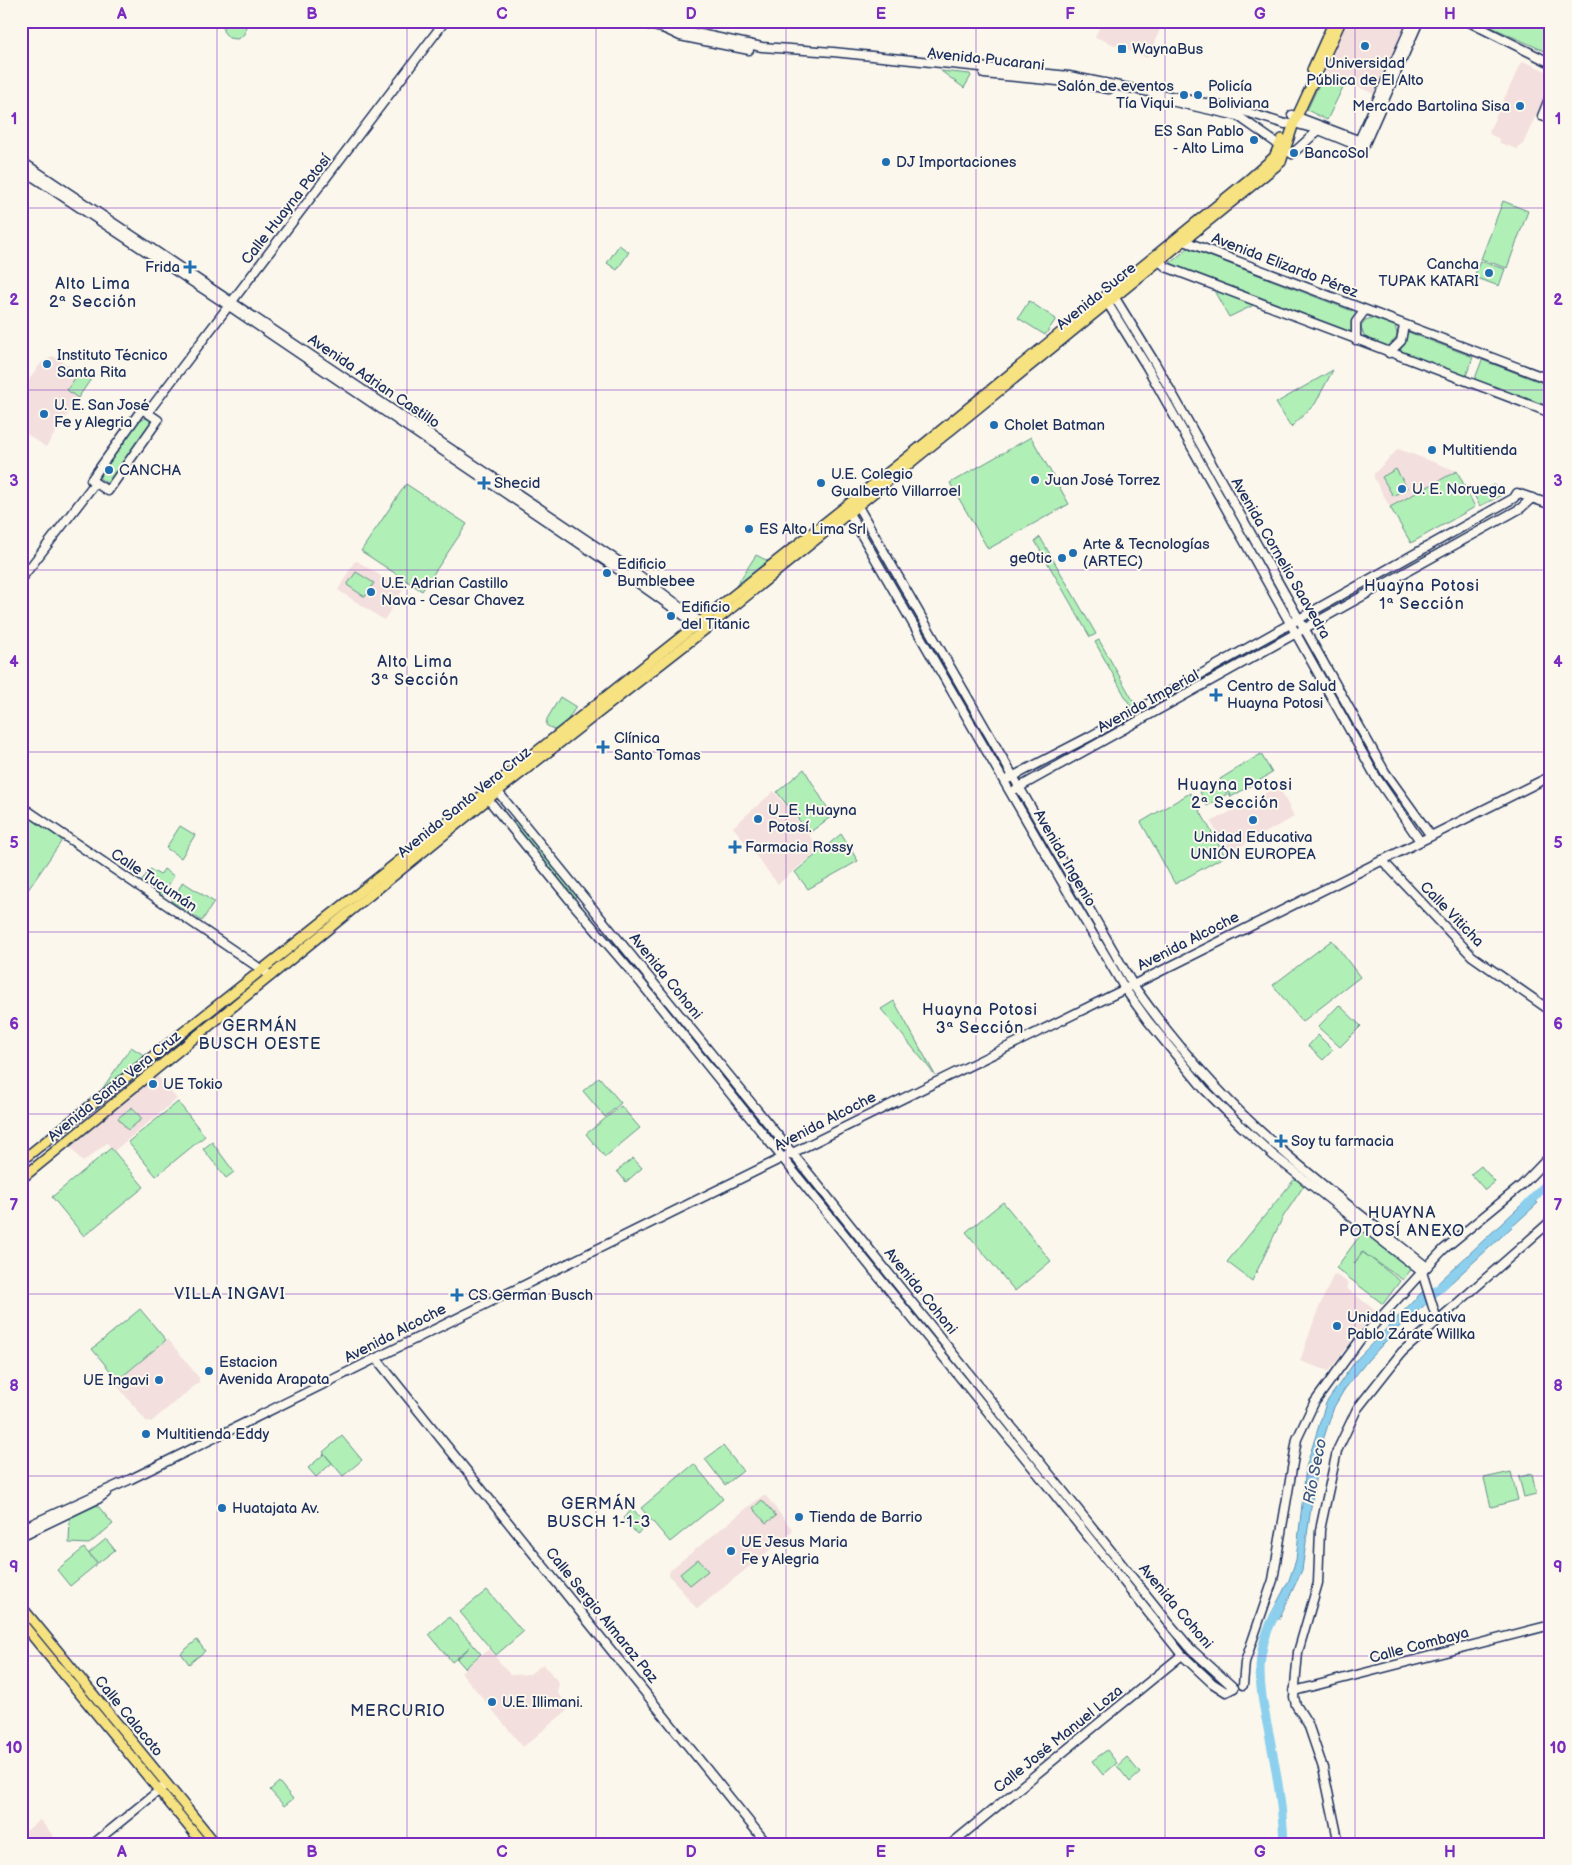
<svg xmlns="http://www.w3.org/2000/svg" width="1572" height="1865" font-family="'Balsamiq Sans',sans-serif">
	<rect width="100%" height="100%" fill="#fbf7ec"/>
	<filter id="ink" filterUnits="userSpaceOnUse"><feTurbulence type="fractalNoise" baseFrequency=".02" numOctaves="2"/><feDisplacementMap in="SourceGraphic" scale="10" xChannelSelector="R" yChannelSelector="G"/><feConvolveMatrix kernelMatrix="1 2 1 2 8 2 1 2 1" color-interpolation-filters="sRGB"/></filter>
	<g filter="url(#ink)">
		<!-- built -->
		<g fill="#f3dfdd">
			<path d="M1102,21H1164L1147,58L1095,37Z"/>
			<path d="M1346,21H1408L1374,94L1323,71Z"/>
			<path d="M1525,62L1551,73V81L1523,144L1517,149L1500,143L1498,138L1491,135L1489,131L1521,63Z"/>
			<path d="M53,356L91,379L46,447L21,430V391L41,363Z"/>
			<path d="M1398,449L1412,454L1457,471L1390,507L1374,478V474Z"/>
			<path d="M357,561L403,590L384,620L338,590L354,562Z"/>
			<path d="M1279,786L1294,817L1228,853L1211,822Z"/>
			<path d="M774,791L820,849L778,884L733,827Z"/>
			<path d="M156,1074L177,1099L114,1151L107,1143L83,1162L68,1144Z"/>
			<path d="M1334,1274L1349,1283L1346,1288L1375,1310L1329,1371L1300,1361L1317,1312Z"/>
			<path d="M168,1339L199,1378V1382L151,1422H147L115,1383Z"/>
			<path d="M762,1496H766L792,1529V1532L697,1609L669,1575L670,1570Z"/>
			<path d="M489,1649L510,1675L530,1674L543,1664L559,1683L557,1692L570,1708L523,1747L461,1672Z"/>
			<path d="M40,1820L60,1844H21V1835Z"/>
		</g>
		<!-- green -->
		<g fill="#b0efb6" stroke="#668f8a">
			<path d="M225,21H244C248,29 245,36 237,39L229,38L223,31Z"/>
			<path d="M1478,21H1551V54Z"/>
			<path d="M941,71L970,74L971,76L964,88Z"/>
			<path d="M1324,74L1345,83L1327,120L1307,110Z"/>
			<path d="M1503,201L1528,211L1507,268L1481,259Z"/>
			<path d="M619,245L629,252L617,270L607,263Z"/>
			<path d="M1188,248L1360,314L1354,321L1352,334L1170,265L1169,264Z"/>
			<path d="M1480,261L1505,269L1499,286L1474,277Z"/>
			<path d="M1213,289L1252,303V306L1229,317Z"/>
			<path d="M1029,301L1056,319L1045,335L1018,318Z"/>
			<path d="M1372,318L1395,326L1398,337L1392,346L1386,347L1365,339L1361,327L1365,320Z"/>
			<path d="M1408,332L1473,357L1466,376L1400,351Z"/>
			<path d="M1482,360L1551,386V410L1474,381Z"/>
			<path d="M1333,370L1315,404L1291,427L1276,403Z"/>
			<path d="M80,371L91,379L78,398L67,390Z"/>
			<path d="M145,418L150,420V430L108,484L98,477L139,421Z"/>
			<path d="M1031,437L1069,504L988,549L950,483Z"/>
			<path d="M1396,469L1407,488L1393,496L1382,477Z"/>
			<path d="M1457,471L1475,507L1411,543L1390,507Z"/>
			<path d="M406,484L467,524L422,591L361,551Z"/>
			<path d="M1494,485L1500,496L1480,506L1474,495Z"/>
			<path d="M1040,537L1096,634L1090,637L1035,541Z"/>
			<path d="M756,555L768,561V564L738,587L736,586Z"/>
			<path d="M356,572L374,583L365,597L347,585Z"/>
			<path d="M1099,640L1135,704L1131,707L1095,642Z"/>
			<path d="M560,697L576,707L561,730L556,731L546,725L547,719Z"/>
			<path d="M1261,754L1272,773L1231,797L1220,779Z"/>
			<path d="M804,769L832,816L809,833L777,792Z"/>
			<path d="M1219,781L1227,794L1207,806L1200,792Z"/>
			<path d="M1190,793L1225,856L1175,884L1141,822Z"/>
			<path d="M21,810L63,839L21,900Z"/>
			<path d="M515,819L576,893V897H571L513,824Z"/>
			<path d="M180,826L195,835L181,858L166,848Z"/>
			<path d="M841,834L858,861L808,889L795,872Z"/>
			<path d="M150,869L160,875L164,869L174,876L161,897L140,884Z"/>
			<path d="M183,882L214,902L202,921L171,901Z"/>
			<path d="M1332,940L1360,977L1302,1022L1273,985Z"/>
			<path d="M894,1001L935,1075L881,1009Z"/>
			<path d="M1339,1005L1361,1026L1340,1047L1318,1027Z"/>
			<path d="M1318,1035L1333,1050L1323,1060L1308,1046Z"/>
			<path d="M131,1047L147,1057L94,1101Z"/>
			<path d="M599,1077L621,1103L605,1117L583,1091Z"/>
			<path d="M178,1102L205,1136L156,1176L128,1142Z"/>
			<path d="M621,1106L640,1128L605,1157L586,1134Z"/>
			<path d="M132,1107L142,1119L128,1130L118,1118Z"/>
			<path d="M212,1142L234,1172L226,1178L203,1149Z"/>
			<path d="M111,1148L144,1187L84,1236L52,1197Z"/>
			<path d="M633,1158L642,1168L626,1182L617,1171Z"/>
			<path d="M1481,1166L1495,1182L1485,1190L1471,1174Z"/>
			<path d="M1297,1176L1305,1184L1283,1217L1252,1281L1227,1262Z"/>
			<path d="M1003,1202L1051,1261L1015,1291L966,1232Z"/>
			<path d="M1364,1230L1413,1267L1403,1280L1362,1252L1354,1264L1363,1252L1400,1281L1383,1304L1336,1268Z"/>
			<path d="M854,1235L975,1386L972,1388L850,1238Z"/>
			<path d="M140,1309L166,1340L118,1380L92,1349Z"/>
			<path d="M342,1436L362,1460L343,1476L323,1452Z"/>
			<path d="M723,1446L743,1471L725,1485L705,1459Z"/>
			<path d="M324,1454L332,1463L316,1477L308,1468Z"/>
			<path d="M694,1464L723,1499L670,1542L641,1508Z"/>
			<path d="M1511,1472L1518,1500L1491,1507L1484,1478Z"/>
			<path d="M1532,1474L1536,1494L1524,1497L1519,1477Z"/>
			<path d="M762,1500L776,1516L766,1523L753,1508Z"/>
			<path d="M97,1505L113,1524L89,1544L69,1543L70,1517Z"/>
			<path d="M633,1509L647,1526L637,1534L623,1518Z"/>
			<path d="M106,1539L115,1550L98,1563L89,1553Z"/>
			<path d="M84,1548L97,1564L70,1586L57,1570Z"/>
			<path d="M698,1559L708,1571L690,1585L680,1574Z"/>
			<path d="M487,1590L523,1632L496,1655L460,1612Z"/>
			<path d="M449,1617L481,1654L465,1668L457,1659L470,1647L452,1662L429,1634Z"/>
			<path d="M197,1640L205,1651L189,1664L181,1653Z"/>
			<path d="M1107,1750L1117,1763L1103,1775L1092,1761Z"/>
			<path d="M1127,1757L1140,1773L1130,1782L1117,1766Z"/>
			<path d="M279,1782L293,1799L284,1806L270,1790Z"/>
		</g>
		<!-- water -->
		<g fill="#8dd0ee" stroke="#5f90b4">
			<path d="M1531,1196L1538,1203L1441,1292L1438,1283Z"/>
			<path d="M1423,1291L1426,1304L1399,1327L1368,1360L1344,1390L1334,1407L1319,1452L1302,1570L1279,1619L1270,1616L1289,1580L1296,1560L1306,1467L1326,1403L1356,1360Z"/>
		</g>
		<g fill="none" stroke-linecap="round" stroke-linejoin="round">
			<!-- river -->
			<g stroke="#8dd0ee" stroke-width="9">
				<path d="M1525,1207L1551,1179"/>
				<path d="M1425,1301L1447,1281"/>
				<path d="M1279,1608C1248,1658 1262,1695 1272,1749C1278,1780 1283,1811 1284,1844"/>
			</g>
			<defs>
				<g id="secondary">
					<path d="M632,21L665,29L680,36L749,50"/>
					<path d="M1467,21L1551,63"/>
					<path d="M665,29H676L762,47L833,52L1069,76L1240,110L1285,124L1294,123L1319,130L1363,148L1419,21"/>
					<path d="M984,74L1068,82L1109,89"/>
					<path d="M1551,94L1542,116L1551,119"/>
					<path d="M1157,98L1238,116L1292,154L1321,128"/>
					<path d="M1292,115L1363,142"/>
					<path d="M1357,145L1413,21"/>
					<path d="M21,161L639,575L704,625"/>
					<path d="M21,169L229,306L635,581L686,617L698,628"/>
					<path d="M1179,239L1551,380"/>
					<path d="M1156,258L1166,267L1551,413"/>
					<path d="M1112,293L1155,363L1385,772L1431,836"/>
					<path d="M1105,299L1147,367L1376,777L1420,841"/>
					<path d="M1356,340V322L1365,310"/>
					<path d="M1389,353L1401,341L1404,325"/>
					<path d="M142,409L158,420L108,491L91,480Z"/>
					<path d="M148,412L445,21"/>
					<path d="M856,503L1133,985C1175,1044 1225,1101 1279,1148C1327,1190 1378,1228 1427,1267"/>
					<path d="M846,508L1072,899L1125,989L1148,1021L1204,1089L1242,1127L1273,1155L1422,1272"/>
					<path d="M21,579L95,483"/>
					<path d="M1008,779L1089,737L1514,498L1517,493L1549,504L1551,500"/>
					<path d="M1016,789L1521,508L1532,498"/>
					<path d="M488,799L574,905L641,983L1051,1490L1182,1655L1212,1683L1226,1692L1234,1688L1191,1649L1168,1622L810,1175L498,792"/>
					<path d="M21,806L271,976"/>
					<path d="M1382,860L1472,956L1551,1011"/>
					<path d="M1422,1272L1437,1320"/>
					<path d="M376,1358L767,1844"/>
					<path d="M21,1529L131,1479L1125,989L1551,776"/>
					<path d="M21,1536L98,1499L106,1493"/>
					<path d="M1243,1685L1245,1662L1273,1580L1297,1439L1314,1403L1360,1340L1422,1272L1444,1249L1522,1185L1551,1155"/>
					<path d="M1294,1691L1551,1625"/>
					<path d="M93,1844L167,1784"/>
					<path d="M951,1844L1182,1655"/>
					<path d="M1339,1844L1323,1768L1308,1724L1296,1705L1294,1697L1298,1652L1318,1583L1320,1530L1337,1451L1357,1409L1402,1352L1551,1221"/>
				</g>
				<g id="primary">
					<path d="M1312,70L1334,21"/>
					<path d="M21,1161L924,444L1248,180L1274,157L1282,139"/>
					<path d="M21,1179L488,799L707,628L1281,162L1294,123L1341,21"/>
					<path d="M21,1606L216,1844"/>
					<path d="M21,1622L203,1844"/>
				</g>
			</defs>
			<!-- secondary casing -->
			<use href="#secondary" stroke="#1b2f5e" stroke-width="11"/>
			<!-- primary casing -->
			<use href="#primary" stroke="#1b2f5e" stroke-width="12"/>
			<!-- secondary -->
			<use href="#secondary" stroke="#fbf7ec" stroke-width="8"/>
			<!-- primary -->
			<use href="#primary" stroke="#f7e281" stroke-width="9"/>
		</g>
	</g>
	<!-- grid -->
	<path fill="none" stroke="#7b2cbf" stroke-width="1" stroke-opacity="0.55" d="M217,21V1844M407,21V1844M596,21V1844M786,21V1844M976,21V1844M1165,21V1844M1355,21V1844M21,208H1551M21,390H1551M21,570H1551M21,752H1551M21,932H1551M21,1114H1551M21,1294H1551M21,1476H1551M21,1656H1551"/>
	<!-- markers -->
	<g fill="#1f6fb2" stroke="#fbf7ec" stroke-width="2">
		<circle cx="1365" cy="46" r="5"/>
		<rect x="1117" y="44" width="10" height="10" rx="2.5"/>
		<circle cx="1184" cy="95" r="5"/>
		<circle cx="1198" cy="95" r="5"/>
		<circle cx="1520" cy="106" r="5"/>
		<circle cx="1254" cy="140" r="5"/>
		<circle cx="1294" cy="153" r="5"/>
		<circle cx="886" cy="162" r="5"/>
		<path d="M187.5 259.5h5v5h5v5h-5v5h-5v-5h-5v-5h5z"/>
		<circle cx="1489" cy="273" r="5"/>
		<circle cx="47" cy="364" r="5"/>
		<circle cx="44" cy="414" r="5"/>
		<circle cx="994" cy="425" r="5"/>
		<circle cx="1432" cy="450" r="5"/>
		<circle cx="109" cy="470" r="5"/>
		<circle cx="1035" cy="480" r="5"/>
		<path d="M481.5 475.5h5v5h5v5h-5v5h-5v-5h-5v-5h5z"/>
		<circle cx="821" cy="483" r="5"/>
		<circle cx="1402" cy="489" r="5"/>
		<circle cx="749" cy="529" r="5"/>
		<circle cx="1073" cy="553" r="5"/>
		<circle cx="1062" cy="558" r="5"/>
		<circle cx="607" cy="573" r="5"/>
		<circle cx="371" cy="592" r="5"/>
		<circle cx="671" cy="616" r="5"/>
		<path d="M1213.5 687.5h5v5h5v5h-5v5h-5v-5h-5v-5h5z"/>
		<path d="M600.5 739.5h5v5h5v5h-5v5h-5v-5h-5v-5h5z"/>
		<circle cx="758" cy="819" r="5"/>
		<circle cx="1253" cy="820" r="5"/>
		<path d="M732.5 839.5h5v5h5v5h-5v5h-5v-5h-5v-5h5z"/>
		<circle cx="153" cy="1084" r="5"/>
		<path d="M1278.5 1133.5h5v5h5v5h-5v5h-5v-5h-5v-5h5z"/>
		<path d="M454.5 1287.5h5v5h5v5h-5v5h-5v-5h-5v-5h5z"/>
		<circle cx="1337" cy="1326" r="5"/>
		<circle cx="209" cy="1371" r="5"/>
		<circle cx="159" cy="1380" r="5"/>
		<circle cx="146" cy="1434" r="5"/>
		<circle cx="222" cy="1508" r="5"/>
		<circle cx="799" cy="1517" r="5"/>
		<circle cx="731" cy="1551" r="5"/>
		<circle cx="492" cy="1702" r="5"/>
	</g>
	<g text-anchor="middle" stroke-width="4" stroke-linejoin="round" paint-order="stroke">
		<!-- poi labels -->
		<g font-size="15" fill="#1b2f5e" stroke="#fbf7ec" text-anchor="start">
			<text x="1132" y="54">WaynaBus</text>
			<text x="1365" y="68" text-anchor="middle">Universidad<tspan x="1365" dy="17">Pública de El Alto</tspan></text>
			<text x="1174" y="91" text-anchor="end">Salón de eventos<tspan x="1174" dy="17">Tía Viqui</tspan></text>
			<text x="1208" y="91">Policía<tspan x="1208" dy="17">Boliviana</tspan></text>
			<text x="1510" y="111" text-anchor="end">Mercado Bartolina Sisa</text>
			<text x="1244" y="136" text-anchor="end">ES San Pablo<tspan x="1244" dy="17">- Alto Lima</tspan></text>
			<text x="1304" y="158">BancoSol</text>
			<text x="896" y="167">DJ Importaciones</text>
			<text x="1479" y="269" text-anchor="end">Cancha<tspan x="1479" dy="17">TUPAK KATARI</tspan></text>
			<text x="180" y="272" text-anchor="end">Frida</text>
			<text x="57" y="360">Instituto Técnico<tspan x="57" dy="17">Santa Rita</tspan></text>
			<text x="54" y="410">U. E. San José<tspan x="54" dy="17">Fe y Alegria</tspan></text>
			<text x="1004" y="430">Cholet Batman</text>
			<text x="1442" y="455">Multitienda</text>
			<text x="119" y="475">CANCHA</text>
			<text x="831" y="479">U.E. Colegio<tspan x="831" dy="17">Gualberto Villarroel</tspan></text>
			<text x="1045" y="485">Juan José Torrez</text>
			<text x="494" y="488">Shecid</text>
			<text x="1412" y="494">U. E. Noruega</text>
			<text x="759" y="534">ES Alto Lima Srl</text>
			<text x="1083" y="549">Arte &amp; Tecnologías<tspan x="1083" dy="17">(ARTEC)</tspan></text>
			<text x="1052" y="563" text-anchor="end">ge0tic</text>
			<text x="617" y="569">Edificio<tspan x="617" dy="17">Bumblebee</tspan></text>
			<text x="381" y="588">U.E. Adrian Castillo<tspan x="381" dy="17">Nava - Cesar Chavez</tspan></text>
			<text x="681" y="612">Edificio<tspan x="681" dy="17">del Titanic</tspan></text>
			<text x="1227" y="691">Centro de Salud<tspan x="1227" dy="17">Huayna Potosi</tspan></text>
			<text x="614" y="743">Clínica<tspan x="614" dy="17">Santo Tomas</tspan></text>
			<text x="768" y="815">U_E. Huayna<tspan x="768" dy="17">Potosí.</tspan></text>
			<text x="1253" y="842" text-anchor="middle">Unidad Educativa<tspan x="1253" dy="17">UNIÓN EUROPEA</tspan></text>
			<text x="745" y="852">Farmacia Rossy</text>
			<text x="163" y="1089">UE Tokio</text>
			<text x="1291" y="1146">Soy tu farmacia</text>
			<text x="468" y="1300">CS German Busch</text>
			<text x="1347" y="1322">Unidad Educativa<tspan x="1347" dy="17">Pablo Zárate Willka</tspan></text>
			<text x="219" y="1367">Estacion<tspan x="219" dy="17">Avenida Arapata</tspan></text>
			<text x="149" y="1385" text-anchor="end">UE Ingavi</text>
			<text x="156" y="1439">Multitienda Eddy</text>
			<text x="232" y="1513">Huatajata Av.</text>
			<text x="809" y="1522">Tienda de Barrio</text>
			<text x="741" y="1547">UE Jesus Maria<tspan x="741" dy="17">Fe y Alegria</tspan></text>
			<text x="502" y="1707">U.E. Illimani.</text>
		</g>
		<!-- street labels -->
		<g font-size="15" fill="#1b2f5e" stroke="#fbf7ec">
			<text transform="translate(986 59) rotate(6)" y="5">Avenida Pucarani</text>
			<text transform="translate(286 209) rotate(-52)" y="5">Calle Huayna Potosí</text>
			<text transform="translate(1285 265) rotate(21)" y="5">Avenida Elizardo Pérez</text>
			<text transform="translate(1096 296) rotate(-39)" y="5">Avenida Sucre</text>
			<text transform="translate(374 381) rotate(34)" y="5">Avenida Adrian Castillo</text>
			<text transform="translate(1281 558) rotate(60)" y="5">Avenida Cornelio Saavedra</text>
			<text transform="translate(1148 701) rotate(-29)" y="5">Avenida Imperial</text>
			<text transform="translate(464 802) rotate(-39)" y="5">Avenida Santa Vera Cruz</text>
			<text transform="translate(1065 858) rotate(60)" y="5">Avenida Ingenio</text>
			<text transform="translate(154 880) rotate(34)" y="5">Calle Tucumán</text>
			<text transform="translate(1452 914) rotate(46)" y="5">Calle Viticha</text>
			<text transform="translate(1188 941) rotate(-27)" y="5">Avenida Alcoche</text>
			<text transform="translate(666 976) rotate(51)" y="5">Avenida Cohoni</text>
			<text transform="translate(114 1086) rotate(-39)" y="5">Avenida Santa Vera Cruz</text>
			<text transform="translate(825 1121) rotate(-27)" y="5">Avenida Alcoche</text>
			<text transform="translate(921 1291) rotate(51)" y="5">Avenida Cohoni</text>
			<text transform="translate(395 1333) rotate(-27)" y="5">Avenida Alcoche</text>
			<text transform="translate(1176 1606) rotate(50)" y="5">Avenida Cohoni</text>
			<text transform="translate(602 1615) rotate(51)" y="5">Calle Sergio Almaraz Paz</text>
			<text transform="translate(1419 1645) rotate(-15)" y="5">Calle Combaya</text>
			<text transform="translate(129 1716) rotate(51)" y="5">Calle Calacoto</text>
			<text transform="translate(1058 1739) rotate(-39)" y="5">Calle José Manuel Loza</text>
		</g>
		<!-- neighbourhood labels -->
		<g font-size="16" letter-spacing="1" fill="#1b2f5e" stroke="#fbf7ec">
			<text x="93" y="289">Alto Lima<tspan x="93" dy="18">2ª Sección</tspan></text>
			<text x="1422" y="591">Huayna Potosi<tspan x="1422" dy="18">1ª Sección</tspan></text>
			<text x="415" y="667">Alto Lima<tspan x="415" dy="18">3ª Sección</tspan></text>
			<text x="1235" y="790">Huayna Potosi<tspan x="1235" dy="18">2ª Sección</tspan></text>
			<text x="980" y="1015">Huayna Potosi<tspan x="980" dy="18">3ª Sección</tspan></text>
			<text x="260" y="1031">GERMÁN<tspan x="260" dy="18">BUSCH OESTE</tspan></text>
			<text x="1402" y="1218">HUAYNA<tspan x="1402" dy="18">POTOSÍ ANEXO</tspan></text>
			<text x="230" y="1299">VILLA INGAVI</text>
			<text x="599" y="1509">GERMÁN<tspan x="599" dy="18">BUSCH 1-1-3</tspan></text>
			<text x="398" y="1716">MERCURIO</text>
		</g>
		<!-- water labels -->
		<g font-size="16" font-style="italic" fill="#385782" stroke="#fbf7ec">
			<text transform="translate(1314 1471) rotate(-79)" y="6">Río Seco</text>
		</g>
	</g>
	<!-- margin -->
	<rect width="1572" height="1865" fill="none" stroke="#fbf7ec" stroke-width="55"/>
	<rect x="28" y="28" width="1516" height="1810" fill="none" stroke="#7b2cbf" stroke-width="2"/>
	<g font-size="16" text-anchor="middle" font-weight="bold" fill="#7b2cbf">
		<text x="122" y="19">A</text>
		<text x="312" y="19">B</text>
		<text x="502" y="19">C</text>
		<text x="691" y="19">D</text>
		<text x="881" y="19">E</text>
		<text x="1070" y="19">F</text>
		<text x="1260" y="19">G</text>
		<text x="1450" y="19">H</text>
		<text x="14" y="124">1</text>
		<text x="1558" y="124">1</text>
		<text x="14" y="305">2</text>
		<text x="1558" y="305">2</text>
		<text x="14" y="486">3</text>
		<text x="1558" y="486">3</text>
		<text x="14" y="667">4</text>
		<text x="1558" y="667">4</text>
		<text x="14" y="848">5</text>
		<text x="1558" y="848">5</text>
		<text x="14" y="1029">6</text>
		<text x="1558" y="1029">6</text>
		<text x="14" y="1210">7</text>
		<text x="1558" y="1210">7</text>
		<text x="14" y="1391">8</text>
		<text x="1558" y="1391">8</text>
		<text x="14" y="1572">9</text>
		<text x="1558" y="1572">9</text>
		<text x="14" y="1753">10</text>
		<text x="1558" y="1753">10</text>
		<text x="122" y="1857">A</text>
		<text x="312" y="1857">B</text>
		<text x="502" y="1857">C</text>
		<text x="691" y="1857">D</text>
		<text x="881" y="1857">E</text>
		<text x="1070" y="1857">F</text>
		<text x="1260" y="1857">G</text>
		<text x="1450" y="1857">H</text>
	</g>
</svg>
